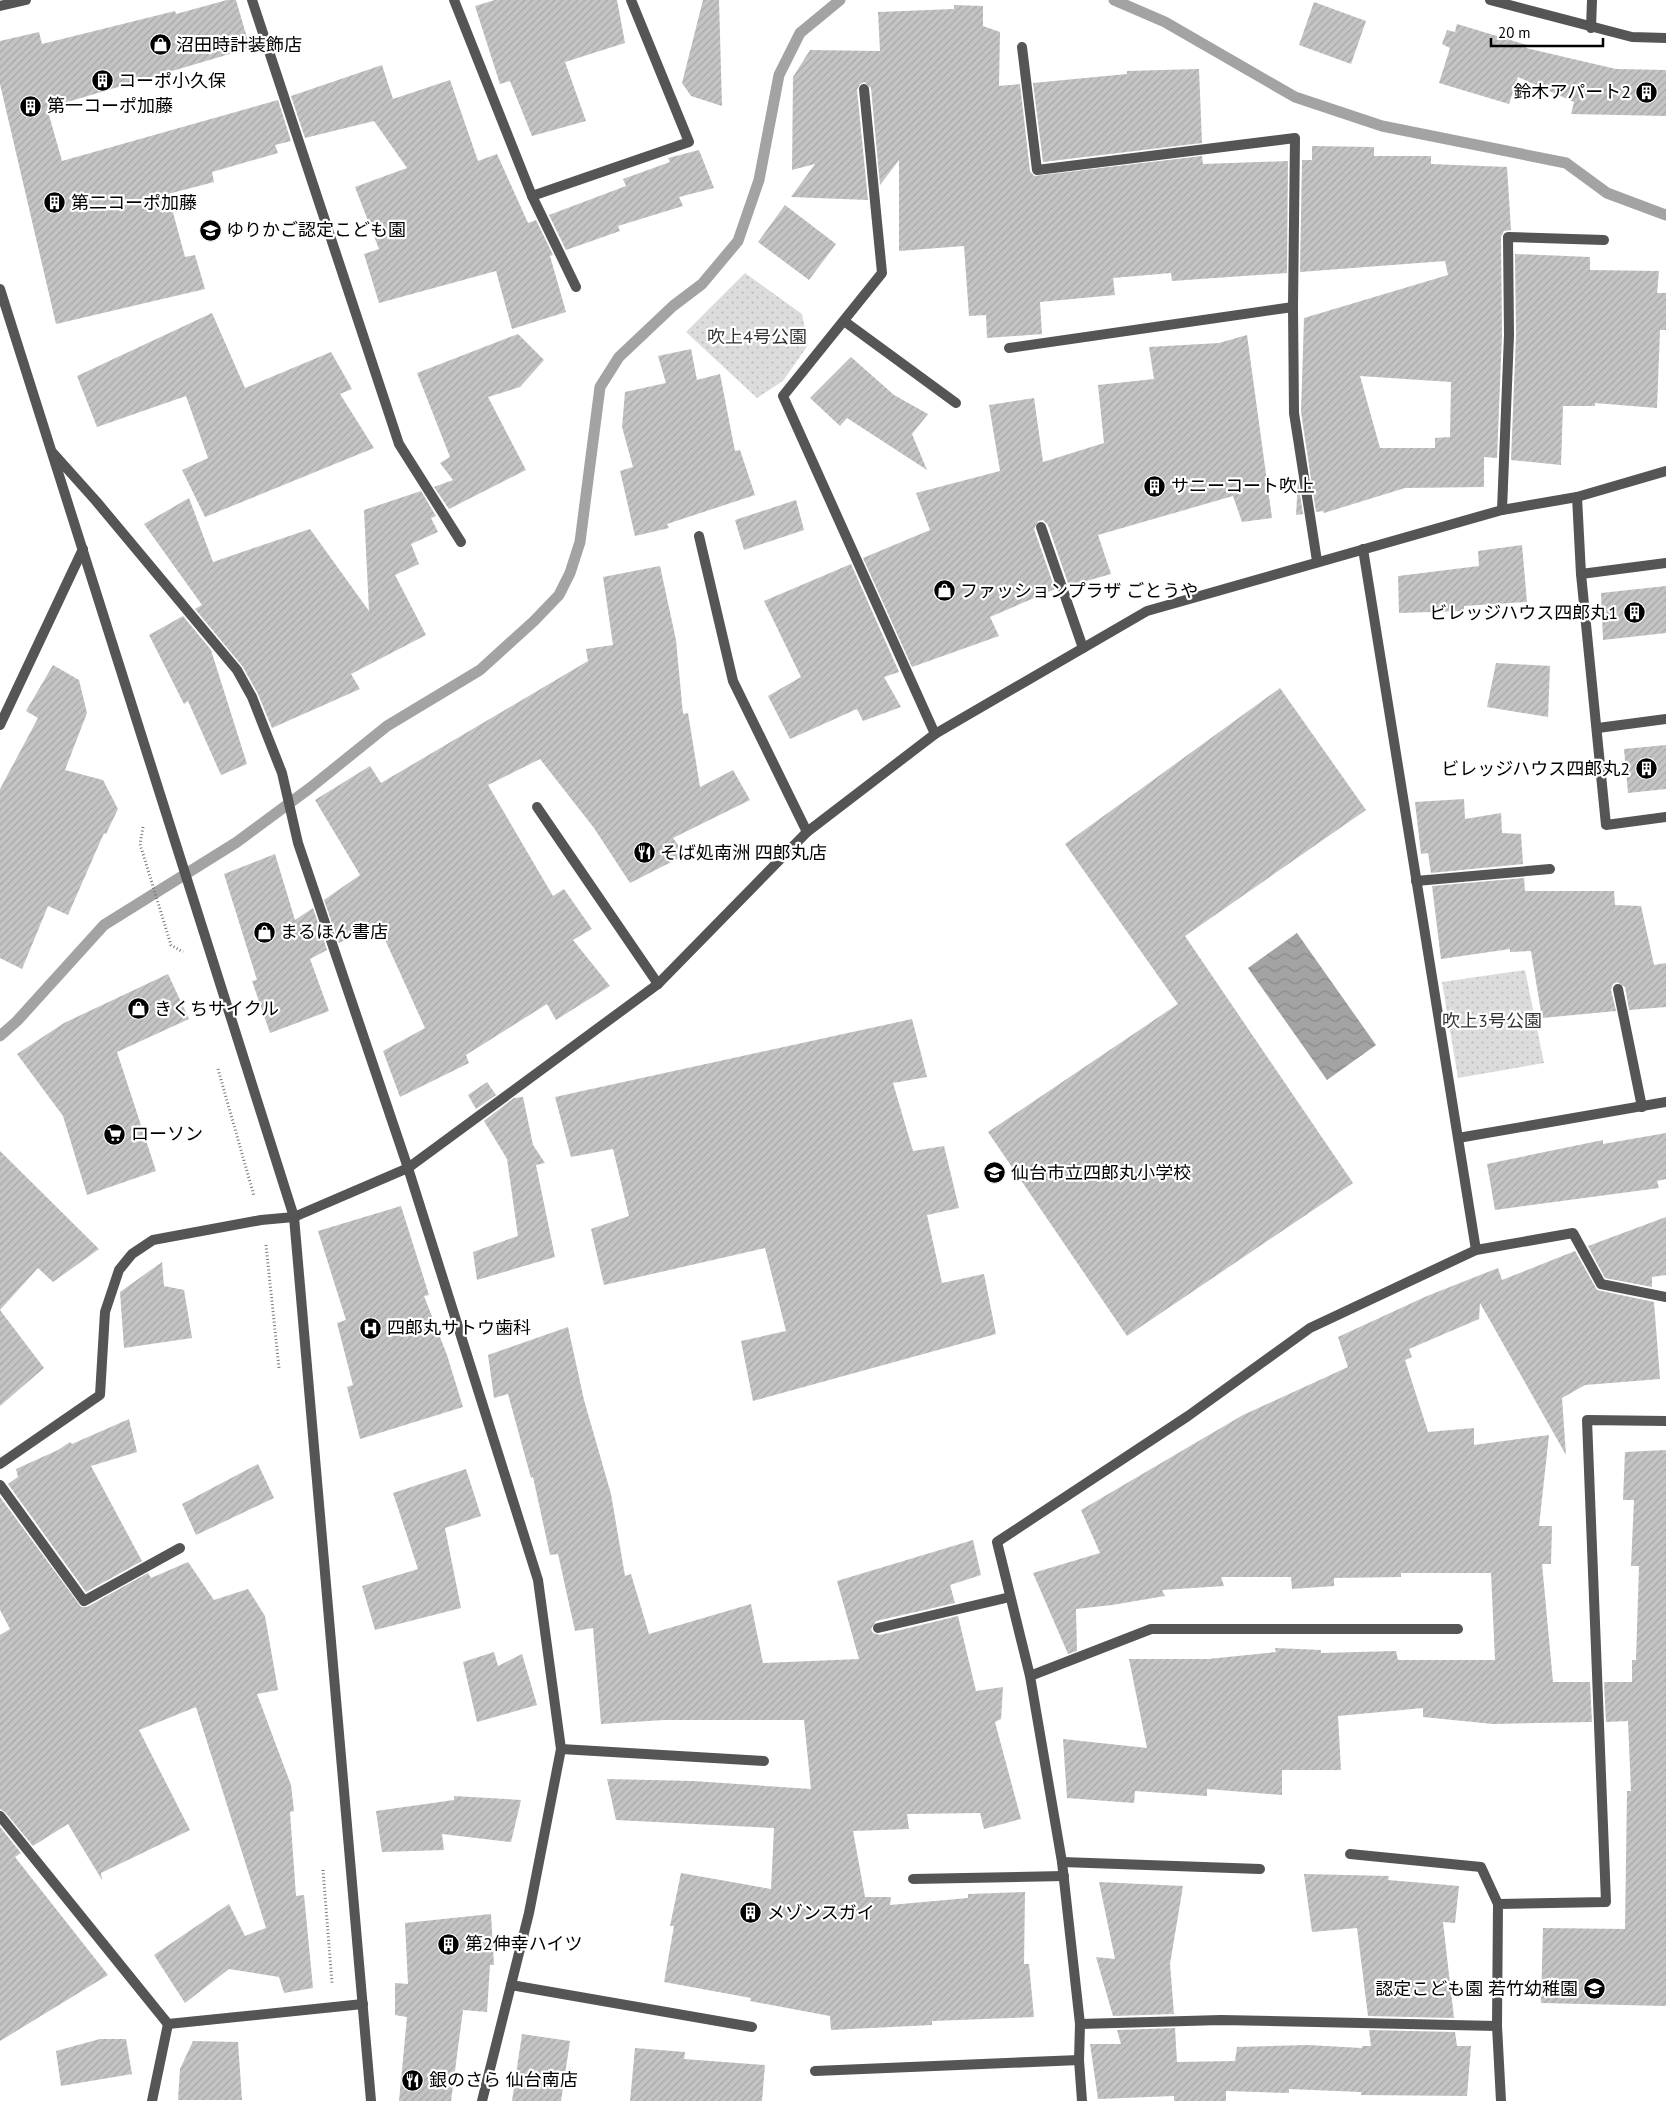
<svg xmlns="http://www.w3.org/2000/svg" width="1666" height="2101" font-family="'PT Sans','Noto Sans JP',sans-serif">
	<defs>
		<pattern id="park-dots" width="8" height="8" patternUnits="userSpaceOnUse" patternTransform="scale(1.25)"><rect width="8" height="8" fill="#dcdcdc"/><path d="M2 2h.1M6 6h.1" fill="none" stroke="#bbb" stroke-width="1.8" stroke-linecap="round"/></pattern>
		<pattern id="water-waves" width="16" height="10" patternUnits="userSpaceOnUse" patternTransform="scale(1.25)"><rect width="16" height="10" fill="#a3a3a3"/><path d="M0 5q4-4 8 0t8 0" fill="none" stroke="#8b8b8b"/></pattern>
		<pattern id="building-hatch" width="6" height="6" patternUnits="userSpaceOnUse" patternTransform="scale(1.25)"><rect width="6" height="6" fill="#c4c4c4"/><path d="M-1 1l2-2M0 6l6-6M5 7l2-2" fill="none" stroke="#a7a7a7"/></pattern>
	</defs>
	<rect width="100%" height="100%" fill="#fff"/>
	<!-- park -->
	<g fill="url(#park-dots)">
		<path d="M745,273L802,314L808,345L783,381L757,398L686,332Z"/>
		<path d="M1525,970L1544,1063L1458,1078L1442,982Z"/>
	</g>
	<!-- water -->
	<path fill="url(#water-waves)" d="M1297,933L1376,1045L1327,1080L1248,968Z"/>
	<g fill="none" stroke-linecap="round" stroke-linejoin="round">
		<!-- stream -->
		<g stroke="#a3a3a3" stroke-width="11">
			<path d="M1114,0L1165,22L1295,97L1382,126L1566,163L1607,193L1666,215"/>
			<path d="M0,1036L17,1021L104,925L237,842L310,788L387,726L480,670L534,621L559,595L570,573L580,542L600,387L619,357L673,306L702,284L738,241L759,180L779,75L800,33L840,0"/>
		</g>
	</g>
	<!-- building -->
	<g fill="url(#building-hatch)" fill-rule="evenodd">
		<path d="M227,0H236L250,48L47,108L62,161L278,100L291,141L275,145L278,153L212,172L214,182L168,194L185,257L195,255L205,289L56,324L0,84V41L39,32L42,44L175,11L176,14Z"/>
		<path d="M495,0H617L625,43L565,62L586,121L532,136L510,81L500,84L475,6Z"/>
		<path d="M703,0H719L722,106L691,96L682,83Z"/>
		<path d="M1314,2L1366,21L1351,64L1299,45Z"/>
		<path d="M954,5L983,6V26L1000,32L999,86L1020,84L1030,171L1034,176L1202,156L1203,164L1288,161L1287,273L1172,281L1171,273L1113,278L1115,295L1040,302L1042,334L987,338L986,315L969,316L964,246L899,251V160L880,185L871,88L864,82L860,84L857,90L868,200L791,197L815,164L792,170L793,77L810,50L880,51L878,12L954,9Z"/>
		<path d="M1457,24L1527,45L1526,48L1616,69L1666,70V116L1571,114L1574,102L1518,77L1509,104L1439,83L1450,48L1442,44L1447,30L1455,32Z"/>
		<path d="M382,65L393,99L450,80L478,161L497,154L528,223L536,220L553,255L550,256L566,312L512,329L496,271L379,303L364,254L379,249L355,187L407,168L374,121L305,138L291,96Z"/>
		<path d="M1199,69L1202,143L1043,162L1033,83L1127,74V71Z"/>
		<path d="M1312,146L1374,147V156H1431V164L1507,167L1511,230L1504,231L1501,237L1502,335L1497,458L1484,457V487L1405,488L1324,513L1323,511L1316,512L1301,412L1304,318L1448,275L1445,261L1300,272L1302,160H1312ZM1360,376L1451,382L1450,437L1435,438V448H1380Z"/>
		<path d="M699,150L714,188L679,197L683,206L618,226L620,231L566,250L549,215L626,186L623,179L670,162L668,158Z"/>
		<path d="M785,205L836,244L809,280L758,242Z"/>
		<path d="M1515,254L1590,257V270L1659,271L1657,293H1666V330H1660L1657,408L1595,403V406H1563L1561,465L1511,460L1516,335Z"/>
		<path d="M212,313L245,388L331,352L352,389L340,394L374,448L205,517L182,470L208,458L186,396L97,427L77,376Z"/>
		<path d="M518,334L544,360L520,387L488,397L526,470L449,509L434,487L453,480L440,463L450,457L417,373Z"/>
		<path d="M1247,335L1272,518L1242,522L1233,496L1098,535L1111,574L1069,586L1048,525L1043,520L1038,521L1034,529L1055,589L990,617L999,636L912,667L863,558L930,530L916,493L1000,471L989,405L1034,398L1043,462L1104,443L1098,385L1154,379L1149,347L1219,343Z"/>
		<path d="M691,349L697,380L720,374L735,451L740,450L755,495L667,524L669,528L635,536L620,471L633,467L622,427L625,392L666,383L658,356Z"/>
		<path d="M851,357L894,395L928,414L912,434L927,470L847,418L840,426L810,398Z"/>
		<path d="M1298,481L1303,514L1296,515Z"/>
		<path d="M421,491L436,516L431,518L438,532L411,544L419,564L395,575L426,635L351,674L360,689L272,728L258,694L243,667L195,609L202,605L144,524L189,498L213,562L310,529L369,611L364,510Z"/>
		<path d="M796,500L804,530L744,550L735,520Z"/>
		<path d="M1522,545L1527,602L1464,606V611L1399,613L1398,576L1479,566L1478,551Z"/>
		<path d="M851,564L899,672L884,677L901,707L863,721L857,709L790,739L768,696L801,677L764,601Z"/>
		<path d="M660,566L676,640L683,714L688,713L700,787L733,770L750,800L673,838L685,855L630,883L594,828L540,759L488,785L553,896L564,889L592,929L573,940L610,986L556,1020L547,1004L466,1055L469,1063L400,1097L383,1051L425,1028L377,922L339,943L324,900L360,875L315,800L370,766L381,783L588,661L586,649L613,645L603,577Z"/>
		<path d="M1666,586V633L1603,640L1601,593Z"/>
		<path d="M183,616L211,650L247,764L221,775L188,701L184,704L149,635Z"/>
		<path d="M1496,663L1550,666L1548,717L1487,707Z"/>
		<path d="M53,665L79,680L87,713L65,770L103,780L118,809L106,834L104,833L68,915L48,906L22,969L0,958V789L38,718L26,711Z"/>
		<path d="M1280,688L1366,810L1185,936L1353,1183L1127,1336L988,1132L1178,1004L1065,844Z"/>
		<path d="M1666,745V789L1628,793L1624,749Z"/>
		<path d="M1464,799L1465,819L1501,813L1502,833L1521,834L1523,864L1431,873L1428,853L1421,854L1415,802Z"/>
		<path d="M275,854L295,920L313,908L327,950L310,959L329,1011L270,1033L252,981L257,980L224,874Z"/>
		<path d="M1524,878L1525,891H1614L1615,905L1641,906L1654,965L1666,963V1007L1629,1010L1625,987L1617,982L1613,984L1611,990L1616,1011L1542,1018L1531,951L1510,952V949L1441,959L1432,886Z"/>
		<path d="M168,974L189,1019L117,1052L156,1171L87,1195L63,1116L17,1054L64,1023Z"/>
		<path d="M912,1019L927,1077L893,1083L913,1151L944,1146L959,1208L927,1215L942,1283L984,1274L996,1334L753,1401L741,1341L786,1331L765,1248L604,1285L591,1229L629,1216L613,1149L571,1157L555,1097Z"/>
		<path d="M487,1082L496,1095L476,1109L468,1095Z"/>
		<path d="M523,1097L533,1145L545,1163L536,1165L555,1257L477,1280L473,1252L518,1236L507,1159L484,1121L514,1098Z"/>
		<path d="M1666,1133V1179L1657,1181L1659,1188L1495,1210L1487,1164L1603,1140V1144Z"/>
		<path d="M0,1151L99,1249L53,1282L38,1268L0,1310L44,1368L0,1406Z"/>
		<path d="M401,1206L429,1295L424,1296L447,1355L463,1407L360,1439L347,1387L353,1385L337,1323L346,1320L318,1231Z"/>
		<path d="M1666,1217V1275L1652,1277V1287L1605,1278L1588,1246Z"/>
		<path d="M1575,1251L1597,1290L1654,1302L1660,1379L1585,1385L1562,1398L1566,1455L1480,1303L1479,1319L1409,1349L1412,1357L1405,1360L1428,1432L1474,1428V1445L1549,1435L1539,1526H1552L1551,1564H1542L1553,1682H1590L1592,1722L1493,1724L1423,1717V1708L1338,1716L1341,1770H1282V1795L1207,1789V1796L1135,1791L1134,1803L1067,1798L1063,1739L1147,1748L1129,1659H1208L1276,1652L1275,1648L1321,1650V1653L1396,1651L1398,1660H1495L1491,1573H1401V1577L1334,1578V1586L1292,1589L1291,1577H1221L1224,1586L1162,1590L1165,1596L1112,1605L1076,1609L1077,1651L1068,1654L1033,1573L1100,1553L1081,1510L1243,1415L1348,1367L1338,1337L1427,1296L1498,1268L1502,1280Z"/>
		<path d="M162,1262L164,1286L184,1290L192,1338L124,1348L120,1292Z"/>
		<path d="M568,1327L584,1400L611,1494L625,1576L631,1574L649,1634L751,1604L763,1663L859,1659L837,1581L973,1540L981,1575L950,1585L955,1603L876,1621L871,1629L873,1633L880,1635L958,1616L976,1691L1003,1687L1001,1719L995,1722L1021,1819L984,1829L980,1813L907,1814L909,1829L853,1831L865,1897H891L890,1905L968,1898V1894L1025,1892L1024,1964H1029L1034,2017L932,2021V2025L831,2030L830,2016L750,2001L751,1998L664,1982L674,1926H670L681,1873L771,1889L774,1828L616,1820L607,1779L693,1781L811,1789L804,1720H664L601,1724L593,1628L575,1631L558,1554L550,1555L533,1477L531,1478L508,1394L494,1398L488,1355Z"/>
		<path d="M129,1419L137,1452L91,1466L142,1561L86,1592L8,1484L18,1477L16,1469L58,1450L70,1442L72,1444Z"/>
		<path d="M1666,1450V2006L1541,2003L1543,1928L1625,1929L1627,1791H1631L1628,1721L1606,1722L1604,1682H1632V1660H1636L1639,1566H1631L1634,1500H1623L1625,1452Z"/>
		<path d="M258,1464L274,1498L196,1535L182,1504Z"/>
		<path d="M466,1469L481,1516L445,1528L461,1608L375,1630L362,1586L418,1569L393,1493Z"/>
		<path d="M0,1497L81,1607H87L148,1573L151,1578L188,1562L214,1600L248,1589L265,1616L278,1690L257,1694L291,1785L294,1811L290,1812L296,1896L304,1895L313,1988L284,1993L279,1977L229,1969L185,2003L154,1955L229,1904L245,1936L266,1928L196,1707L139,1730L190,1830L101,1873L102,1880L68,1824L33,1846L5,1812L0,1809V1635L10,1629L0,1610Z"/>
		<path d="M494,1652L498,1666L522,1654L537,1705L477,1722L463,1662Z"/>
		<path d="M454,1796L521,1800L511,1842L442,1834L444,1850L382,1852L376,1811L454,1800Z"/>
		<path d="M0,1827L21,1853L15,1857L108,1975L0,2041Z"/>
		<path d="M1304,1874L1389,1876L1388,1880L1459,1886L1455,1923L1443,1922L1454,2018L1368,2016L1357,1928L1312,1932Z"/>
		<path d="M1099,1882L1183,1886L1170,1964L1174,2014L1113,2016L1096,1957L1115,1959Z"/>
		<path d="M491,1914L494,1965H490L487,2012L463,2010L451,2101H399L407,2017L395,2015V1983L408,1984L405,1923Z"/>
		<path d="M1175,2028L1177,2062L1235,2061L1237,2047L1308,2045L1362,2048V2046H1371L1369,2030L1455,2032L1457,2046H1471L1467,2096L1361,2095V2092L1289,2089V2093L1226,2091V2101H1174V2096L1098,2099L1090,2044H1121L1117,2030Z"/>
		<path d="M522,2034L570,2041L561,2101H512Z"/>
		<path d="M100,2039H126L132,2074L61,2086L56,2051Z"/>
		<path d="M193,2041L238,2042L242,2100H178L180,2069Z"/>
		<path d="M635,2048L685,2052L684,2059L765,2065L762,2101H630Z"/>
	</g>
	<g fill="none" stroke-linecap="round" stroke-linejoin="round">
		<!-- path -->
		<g stroke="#777" stroke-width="3" stroke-dasharray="1 2.5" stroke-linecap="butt">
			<path d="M143,827L140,844L171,945L183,952"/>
			<path d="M218,1069L254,1196"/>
			<path d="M266,1245L279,1368"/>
			<path d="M323,1870L332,1983"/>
		</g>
		<!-- service -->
		<g stroke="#555" stroke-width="10">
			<path d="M1577,497L1581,574L1606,825L1666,817"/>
			<path d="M1581,574L1666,563"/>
			<path d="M1598,728L1666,719"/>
			<path d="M913,1879L1064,1876"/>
			<path d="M511,1985L752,2027"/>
		</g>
		<!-- minor -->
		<g stroke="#555" stroke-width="10">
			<path d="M252,0L399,444L461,542"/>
			<path d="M454,0L532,196L689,142L631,0"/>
			<path d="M1490,0L1632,37L1666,38"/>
			<path d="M0,6L26,0"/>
			<path d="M1591,28L1592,0"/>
			<path d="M1022,47L1037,170L1295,138L1293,307L1294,413L1317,561"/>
			<path d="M864,89L882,273L783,396L935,734"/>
			<path d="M532,196L576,287"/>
			<path d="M844,321L956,403"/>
			<path d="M1009,348L1293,307"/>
			<path d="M53,453L96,501L237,670L252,697L282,773L298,843L408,1168L538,1580L561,1749L529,1913L482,2101"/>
			<path d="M1502,510L1509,335L1508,237L1604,240"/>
			<path d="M1041,527L1083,648"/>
			<path d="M699,536L733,681L807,832"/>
			<path d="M1363,549L1476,1250"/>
			<path d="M0,725L83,549"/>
			<path d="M537,807L658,984"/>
			<path d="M1416,881L1550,869"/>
			<path d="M1618,989L1642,1107"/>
			<path d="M1458,1138L1666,1102"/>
			<path d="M294,1217L408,1168L658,984L807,832L935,734L1147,611L1502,510L1577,497L1666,471"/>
			<path d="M0,1485L84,1601L180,1548"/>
			<path d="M878,1628L1010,1597"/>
			<path d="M1030,1676L1151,1629H1458"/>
			<path d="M561,1749L764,1761"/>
			<path d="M0,1816L168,2024"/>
			<path d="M1350,1854L1481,1867L1498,1904"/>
			<path d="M1062,1862L1260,1869"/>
			<path d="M168,2024L363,2004"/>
			<path d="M1080,2024L1221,2020L1497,2026"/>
			<path d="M815,2071L1079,2060"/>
			<path d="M152,2101L168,2024"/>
			<path d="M1082,2101L1079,2060L1080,2024L1062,1862L1030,1676L997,1542L1188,1416L1310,1328L1476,1250L1573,1233L1601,1284L1666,1297"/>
			<path d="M1501,2101L1497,2026L1498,1904L1606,1902L1587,1420L1666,1421"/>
		</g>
		<!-- tertiary -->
		<g stroke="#555" stroke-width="10">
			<path d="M0,289L294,1217L371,2101"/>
			<path d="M0,1464L100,1395L105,1312L119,1270L132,1254L153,1240L261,1220L294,1217"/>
		</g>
	</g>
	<!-- icons -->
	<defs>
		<symbol id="shop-disc" viewBox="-11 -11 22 22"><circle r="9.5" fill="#000" stroke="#fff"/><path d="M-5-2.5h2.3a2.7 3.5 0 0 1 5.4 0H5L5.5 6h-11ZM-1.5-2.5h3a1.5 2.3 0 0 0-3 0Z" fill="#fff"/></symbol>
		<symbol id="building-disc" viewBox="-11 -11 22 22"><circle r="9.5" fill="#000" stroke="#fff"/><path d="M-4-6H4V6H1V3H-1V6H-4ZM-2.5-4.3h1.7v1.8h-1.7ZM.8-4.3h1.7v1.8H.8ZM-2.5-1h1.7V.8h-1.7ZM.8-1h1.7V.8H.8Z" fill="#fff"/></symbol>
		<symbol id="school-disc" viewBox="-11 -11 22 22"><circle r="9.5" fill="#000" stroke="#fff"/><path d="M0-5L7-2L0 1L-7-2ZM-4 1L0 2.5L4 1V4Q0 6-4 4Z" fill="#fff"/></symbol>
		<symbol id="restaurant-disc" viewBox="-11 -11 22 22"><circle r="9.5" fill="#000" stroke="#fff"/><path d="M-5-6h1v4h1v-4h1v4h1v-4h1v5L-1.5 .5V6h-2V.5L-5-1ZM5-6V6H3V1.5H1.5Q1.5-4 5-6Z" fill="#fff"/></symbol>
		<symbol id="supermarket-disc" viewBox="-11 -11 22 22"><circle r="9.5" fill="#000" stroke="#fff"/><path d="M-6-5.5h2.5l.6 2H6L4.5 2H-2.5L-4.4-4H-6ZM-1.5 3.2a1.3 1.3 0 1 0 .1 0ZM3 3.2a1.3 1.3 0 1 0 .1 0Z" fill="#fff"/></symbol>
		<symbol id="hospital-disc" viewBox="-11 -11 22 22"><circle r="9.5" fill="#000" stroke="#fff"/><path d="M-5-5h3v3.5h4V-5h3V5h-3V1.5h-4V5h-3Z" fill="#fff"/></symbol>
	</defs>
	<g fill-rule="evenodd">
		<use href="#shop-disc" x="148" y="32" width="25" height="25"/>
		<use href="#building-disc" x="90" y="68" width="25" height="25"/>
		<use href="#building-disc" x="1634" y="80" width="25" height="25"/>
		<use href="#building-disc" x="18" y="94" width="25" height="25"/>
		<use href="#building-disc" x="42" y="190" width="25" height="25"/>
		<use href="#school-disc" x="198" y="218" width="25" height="25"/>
		<use href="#building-disc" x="1142" y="474" width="25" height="25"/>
		<use href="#shop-disc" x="932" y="578" width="25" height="25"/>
		<use href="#building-disc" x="1622" y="600" width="25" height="25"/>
		<use href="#building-disc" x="1634" y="756" width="25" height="25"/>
		<use href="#restaurant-disc" x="632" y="840" width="25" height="25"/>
		<use href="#shop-disc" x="252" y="920" width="25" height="25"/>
		<use href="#shop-disc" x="126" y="996" width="25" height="25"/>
		<use href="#supermarket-disc" x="102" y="1122" width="25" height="25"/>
		<use href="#school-disc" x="982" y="1160" width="25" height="25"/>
		<use href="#hospital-disc" x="358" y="1316" width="25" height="25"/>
		<use href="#building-disc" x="738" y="1900" width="25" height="25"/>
		<use href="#building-disc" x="436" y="1932" width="25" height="25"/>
		<use href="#school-disc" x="1582" y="1976" width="25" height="25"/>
		<use href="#restaurant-disc" x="400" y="2068" width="25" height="25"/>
	</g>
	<g text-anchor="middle" stroke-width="4.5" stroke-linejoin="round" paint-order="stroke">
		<!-- poi labels -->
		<g font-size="18" fill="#000" stroke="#fff" text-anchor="start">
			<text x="176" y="51">沼田時計装飾店</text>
			<text x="118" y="87">コーポ小久保</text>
			<text x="1631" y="98" text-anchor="end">鈴木アパート2</text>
			<text x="47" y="112">第一コーポ加藤</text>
			<text x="71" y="209">第二コーポ加藤</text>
			<text x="226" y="236">ゆりかご認定こども園</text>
			<text x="1171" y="492">サニーコート吹上</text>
			<text x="960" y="597">ファッションプラザ ごとうや</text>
			<text x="1618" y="619" text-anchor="end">ビレッジハウス四郎丸1</text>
			<text x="1630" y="775" text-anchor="end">ビレッジハウス四郎丸2</text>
			<text x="660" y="859">そば処南洲 四郎丸店</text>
			<text x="280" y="938">まるほん書店</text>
			<text x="154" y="1015">きくちサイクル</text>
			<text x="131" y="1140">ローソン</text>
			<text x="1011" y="1179">仙台市立四郎丸小学校</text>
			<text x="387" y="1334">四郎丸サトウ歯科</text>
			<text x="767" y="1919">メゾンスガイ</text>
			<text x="465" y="1950">第2伸幸ハイツ</text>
			<text x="1578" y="1995" text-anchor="end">認定こども園 若竹幼稚園</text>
			<text x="429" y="2086">銀のさら 仙台南店</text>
		</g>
		<!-- park labels -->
		<g font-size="18" fill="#333" stroke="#fff">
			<text x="757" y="343">吹上4号公園</text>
			<text x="1492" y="1027">吹上3号公園</text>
		</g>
	</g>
	<!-- scale -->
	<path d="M1491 38v8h112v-8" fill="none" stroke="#000000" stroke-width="2.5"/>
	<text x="1498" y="38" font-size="15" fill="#000000" stroke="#ffffff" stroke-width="4" paint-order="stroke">20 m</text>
</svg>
